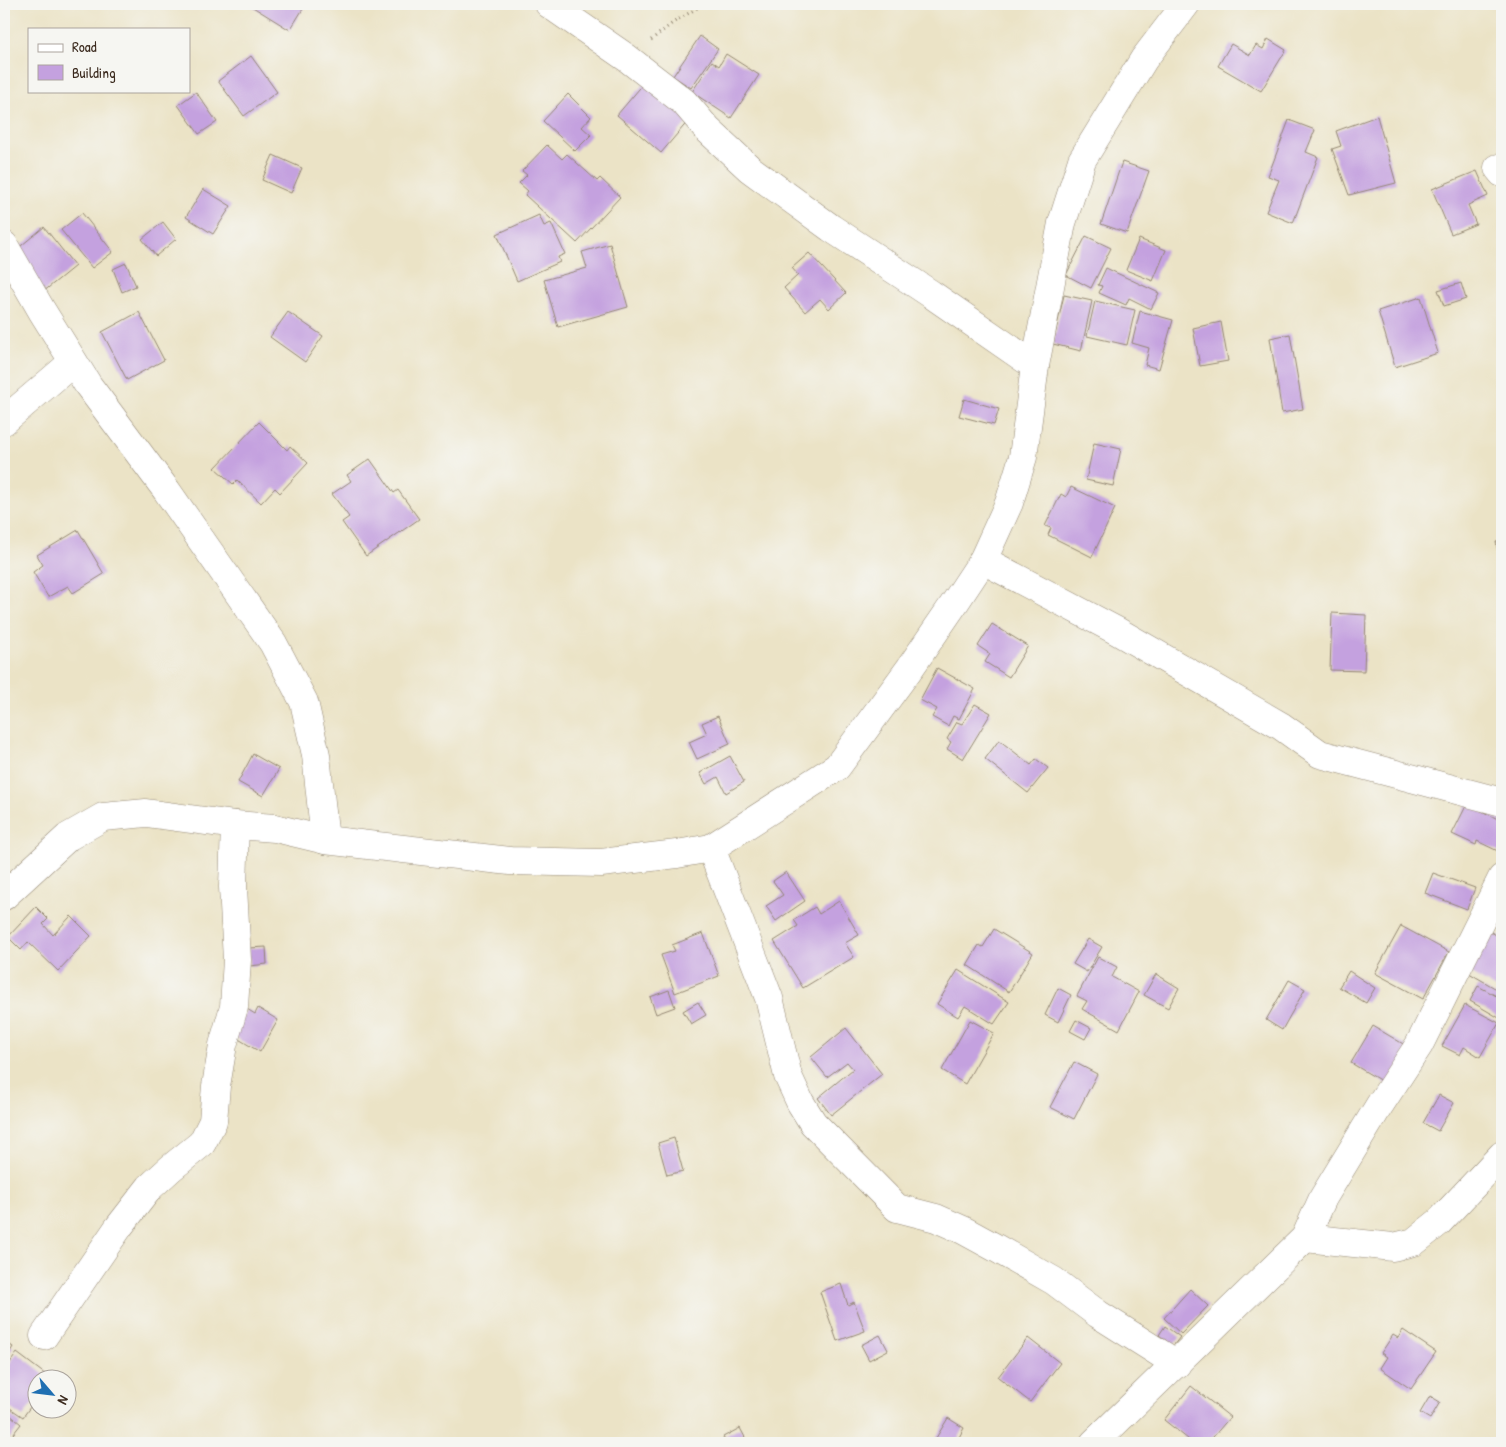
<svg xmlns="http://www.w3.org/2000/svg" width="1506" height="1447" font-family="'Patrick Hand',sans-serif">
	<rect width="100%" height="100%" fill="#f6f6f2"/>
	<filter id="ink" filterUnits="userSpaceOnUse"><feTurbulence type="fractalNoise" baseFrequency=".02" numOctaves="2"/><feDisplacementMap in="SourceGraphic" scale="10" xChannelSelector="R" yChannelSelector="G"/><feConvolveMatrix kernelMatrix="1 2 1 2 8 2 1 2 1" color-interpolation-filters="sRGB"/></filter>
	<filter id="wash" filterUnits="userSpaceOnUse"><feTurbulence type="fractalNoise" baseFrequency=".0096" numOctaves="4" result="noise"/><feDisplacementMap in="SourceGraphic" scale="20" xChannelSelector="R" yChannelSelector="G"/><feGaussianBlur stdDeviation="1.12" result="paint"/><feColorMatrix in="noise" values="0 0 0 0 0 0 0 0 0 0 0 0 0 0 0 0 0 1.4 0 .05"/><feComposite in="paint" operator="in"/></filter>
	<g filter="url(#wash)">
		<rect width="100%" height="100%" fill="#ebe3c6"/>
		<g id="blocks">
			<!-- building -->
			<g fill="#c4a1df">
				<path d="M248,4H306L290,30Z"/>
				<path d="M700,36L718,49L691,88L673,76Z"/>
				<path d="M1268,39L1286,50L1261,91L1218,66L1231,44L1250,55L1256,45L1263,49Z"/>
				<path d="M726,54L759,75L731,118L692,92L712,61L719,66Z"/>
				<path d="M251,56L277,92L244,116L218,81Z"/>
				<path d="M645,82L689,120L661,153L617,115Z"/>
				<path d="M196,92L217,122L199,134L178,105Z"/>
				<path d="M568,94L591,117L582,127L591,135L575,151L543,121Z"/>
				<path d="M1377,116L1396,183L1349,195L1332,149L1341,146L1336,131Z"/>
				<path d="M1289,120L1315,130L1306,152L1318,157L1293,223L1266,212L1279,180L1268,176Z"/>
				<path d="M547,145L562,159L567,154L597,181L600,178L620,197L577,243L525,195L528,191L519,183L527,175L522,171Z"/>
				<path d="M273,155L302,168L291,193L262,180Z"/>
				<path d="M1122,162L1149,171L1127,233L1101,224Z"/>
				<path d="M1477,171L1488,196L1468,205L1476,224L1451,234L1432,189Z"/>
				<path d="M203,189L231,206L213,234L186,217Z"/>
				<path d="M82,213L113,252L92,268L61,230Z"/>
				<path d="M539,215L544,226L551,223L565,254L558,257L560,262L517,281L497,234Z"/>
				<path d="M163,222L176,239L156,256L142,239Z"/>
				<path d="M44,227L75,266L43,292L11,254Z"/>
				<path d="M1086,236L1111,248L1091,288L1066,275Z"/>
				<path d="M1139,239L1166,250L1153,281L1126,270Z"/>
				<path d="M610,244L628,307L558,327L544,280L587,268L582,252Z"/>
				<path d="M809,253L846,293L829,309L820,299L805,312L784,288L798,275L792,268Z"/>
				<path d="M126,263L136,286L122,292L113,269Z"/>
				<path d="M1106,268L1159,293L1151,309L1129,298L1126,305L1099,293L1102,286L1098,285Z"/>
				<path d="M1461,283L1466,299L1444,306L1438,290Z"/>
				<path d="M1064,295L1092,301L1081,351L1053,344Z"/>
				<path d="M1421,297L1438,353L1395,367L1378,311Z"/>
				<path d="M1095,301L1135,310L1127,345L1087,336Z"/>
				<path d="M1140,311L1173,320L1159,369L1145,365L1149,348L1132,343Z"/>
				<path d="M139,312L164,360L127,380L102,332Z"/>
				<path d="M288,312L323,336L305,362L270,337Z"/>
				<path d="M1221,322L1228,361L1200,366L1193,328Z"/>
				<path d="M1290,334L1303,409L1282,413L1270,338Z"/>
				<path d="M964,399L999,409L994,425L959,416Z"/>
				<path d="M259,422L287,450L290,446L308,463L280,493L275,488L261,503L237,480L233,484L215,468Z"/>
				<path d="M1094,443L1121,449L1113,486L1086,480Z"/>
				<path d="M370,459L394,493L398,490L419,519L366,556L342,522L349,517L332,494L351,481L347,475Z"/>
				<path d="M1071,487L1115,508L1092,557L1048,535L1051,528L1045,526L1061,494L1066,497Z"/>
				<path d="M78,530L104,574L73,593L68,586L48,597L33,572L43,565L37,555Z"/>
				<path d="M1502,541V568H1501L1496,542Z"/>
				<path d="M1332,613L1366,615L1364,671L1330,670Z"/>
				<path d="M992,624L1028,646L1009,677L985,662L990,654L978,646Z"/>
				<path d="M937,668L975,689L959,719L953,716L948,726L932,717L937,709L920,700Z"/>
				<path d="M975,704L991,713L963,759L947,749L951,742L947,739L957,722L962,724Z"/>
				<path d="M718,716L730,744L697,759L689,742L707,734L702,723Z"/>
				<path d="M999,740L1031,765L1036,759L1048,768L1028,793L985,759Z"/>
				<path d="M253,754L279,769L263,796L238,782Z"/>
				<path d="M730,756L744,782L726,793L718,777L706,784L700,773Z"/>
				<path d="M1467,804L1502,821V853L1477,841L1476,845L1452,834Z"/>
				<path d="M786,872L805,901L776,921L766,906L783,895L773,881Z"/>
				<path d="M1433,873L1475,888L1467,909L1425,893Z"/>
				<path d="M839,901L859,935L845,943L854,957L803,988L774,941L798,926L794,920L815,907L819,914Z"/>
				<path d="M36,907L48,919L43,924L53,935L71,916L91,936L58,971L28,942L21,950L8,937Z"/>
				<path d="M1401,926L1449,952L1423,999L1375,973Z"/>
				<path d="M994,929L1033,953L1009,992L967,965L979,945L983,947Z"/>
				<path d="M1487,930L1502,938V987L1500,991L1464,970Z"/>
				<path d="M703,933L719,976L675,993L661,955L675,951L672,945Z"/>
				<path d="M1088,939L1102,947L1087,972L1073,964Z"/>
				<path d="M266,947L267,964L250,966L249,948Z"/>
				<path d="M1098,957L1117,967L1112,977L1139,992L1119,1030L1082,1009L1087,1001L1077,996Z"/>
				<path d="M958,970L1009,1002L994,1024L965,1006L958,1017L937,1004Z"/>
				<path d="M1349,971L1375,988L1366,1003L1339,987Z"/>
				<path d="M1156,974L1179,988L1168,1008L1144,995Z"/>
				<path d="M1289,980L1305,989L1282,1030L1266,1020Z"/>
				<path d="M1478,986L1502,999L1501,1019L1470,1001Z"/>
				<path d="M1058,988L1071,995L1058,1022L1045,1015Z"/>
				<path d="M669,990L675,1007L656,1014L650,997Z"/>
				<path d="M698,1002L706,1015L691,1024L683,1011Z"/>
				<path d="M1465,1005L1499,1023L1480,1057L1464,1047L1460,1055L1442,1046Z"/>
				<path d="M258,1008L278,1020L260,1052L232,1035L247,1009L255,1014Z"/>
				<path d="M970,1020L994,1033L965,1084L942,1070Z"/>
				<path d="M1076,1020L1091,1028L1085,1039L1070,1031Z"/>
				<path d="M1373,1026L1410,1048L1388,1085L1351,1063Z"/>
				<path d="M846,1028L882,1074L831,1115L818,1098L853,1069L847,1062L827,1077L811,1057Z"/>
				<path d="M1074,1062L1097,1074L1074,1119L1050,1107Z"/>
				<path d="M1439,1095L1454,1103L1438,1131L1423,1123Z"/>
				<path d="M674,1138L683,1171L667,1175L658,1143Z"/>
				<path d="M841,1284L848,1305L854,1302L865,1331L837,1341L820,1292Z"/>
				<path d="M1190,1289L1208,1306L1181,1334L1164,1318Z"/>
				<path d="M1165,1326L1180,1337L1173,1346L1159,1335Z"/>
				<path d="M1403,1330L1436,1352L1411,1389L1380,1368L1387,1357L1381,1353L1393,1335L1398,1338Z"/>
				<path d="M880,1335L888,1350L869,1360L861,1345Z"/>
				<path d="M1028,1338L1060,1363L1030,1402L998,1377Z"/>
				<path d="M4,1341L13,1347L4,1361Z"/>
				<path d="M17,1353L50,1378L49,1380H38V1396L23,1417L4,1404V1381L7,1376L4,1374V1371Z"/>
				<path d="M1191,1386L1230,1417L1208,1443H1193L1164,1420Z"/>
				<path d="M1430,1396L1440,1402L1430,1419L1420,1413Z"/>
				<path d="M4,1410L21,1424L6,1443H4Z"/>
				<path d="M948,1418L964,1428L956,1443H945L936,1438Z"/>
				<path d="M740,1428L748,1443H726L723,1437Z"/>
			</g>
		</g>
	</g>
	<g filter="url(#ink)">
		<use href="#blocks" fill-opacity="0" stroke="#938672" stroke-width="1"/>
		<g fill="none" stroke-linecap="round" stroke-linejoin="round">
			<defs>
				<g id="minor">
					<path d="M549,4L627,58L684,102L708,130L750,169L831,228L931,294L1035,366"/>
					<path d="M1498,168L1502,173"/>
					<path d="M4,245L42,311L88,385L167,491L273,643L304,702L316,755L325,840"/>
					<path d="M4,421L73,362"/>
					<path d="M983,560L1117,631L1281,726L1320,754L1502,802"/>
					<path d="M711,848L769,998L788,1076L800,1102L813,1123L897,1208L936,1218L963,1230L996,1248L1054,1281L1098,1314L1177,1364"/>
					<path d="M4,896L68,837L103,817L146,813L235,825L275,828L325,840L368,845L510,861L601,863L677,854L711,848L837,767L910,668L956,601L983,560L1009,503L1023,457L1035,366L1062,223L1082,160L1144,59L1186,4"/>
					<path d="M1305,1238L1393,1247L1414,1242L1439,1222L1502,1155"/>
					<path d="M44,1336L118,1228L150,1187L171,1168L202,1143L213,1121L216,1086L223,1045L234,1007L237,960L233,887L235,825"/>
					<path d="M1094,1443L1305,1238L1323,1198L1379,1106L1419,1045L1502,878"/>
				</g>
			</defs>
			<!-- minor casing -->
			<use href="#minor" stroke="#938672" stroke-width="29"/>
			<!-- path -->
			<path stroke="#938672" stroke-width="3" stroke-dasharray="1 4" stroke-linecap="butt" d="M651,40L674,22L704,4"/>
			<!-- minor -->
			<use href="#minor" stroke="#fff" stroke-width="28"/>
		</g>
	</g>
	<!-- margin -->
	<rect width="1506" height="1447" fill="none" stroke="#f6f6f2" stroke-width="20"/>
	<!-- legend -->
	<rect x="28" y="28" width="162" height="65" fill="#f6f6f2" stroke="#aba49d"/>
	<rect x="38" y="44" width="25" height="8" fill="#ffffff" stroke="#aba49d"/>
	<text x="72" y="52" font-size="15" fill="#3b2a1e">Road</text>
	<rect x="38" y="65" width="25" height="15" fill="#c4a1df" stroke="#aba49d"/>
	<text x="72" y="78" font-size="15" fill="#3b2a1e">Building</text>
	<!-- north arrow -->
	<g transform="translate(52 1394) rotate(118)"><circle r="24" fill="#f6f6f2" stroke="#aba49d"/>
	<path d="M0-4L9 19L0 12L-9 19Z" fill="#1f6fb2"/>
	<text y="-8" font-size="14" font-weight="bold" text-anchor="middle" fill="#3b2a1e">N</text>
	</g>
</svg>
